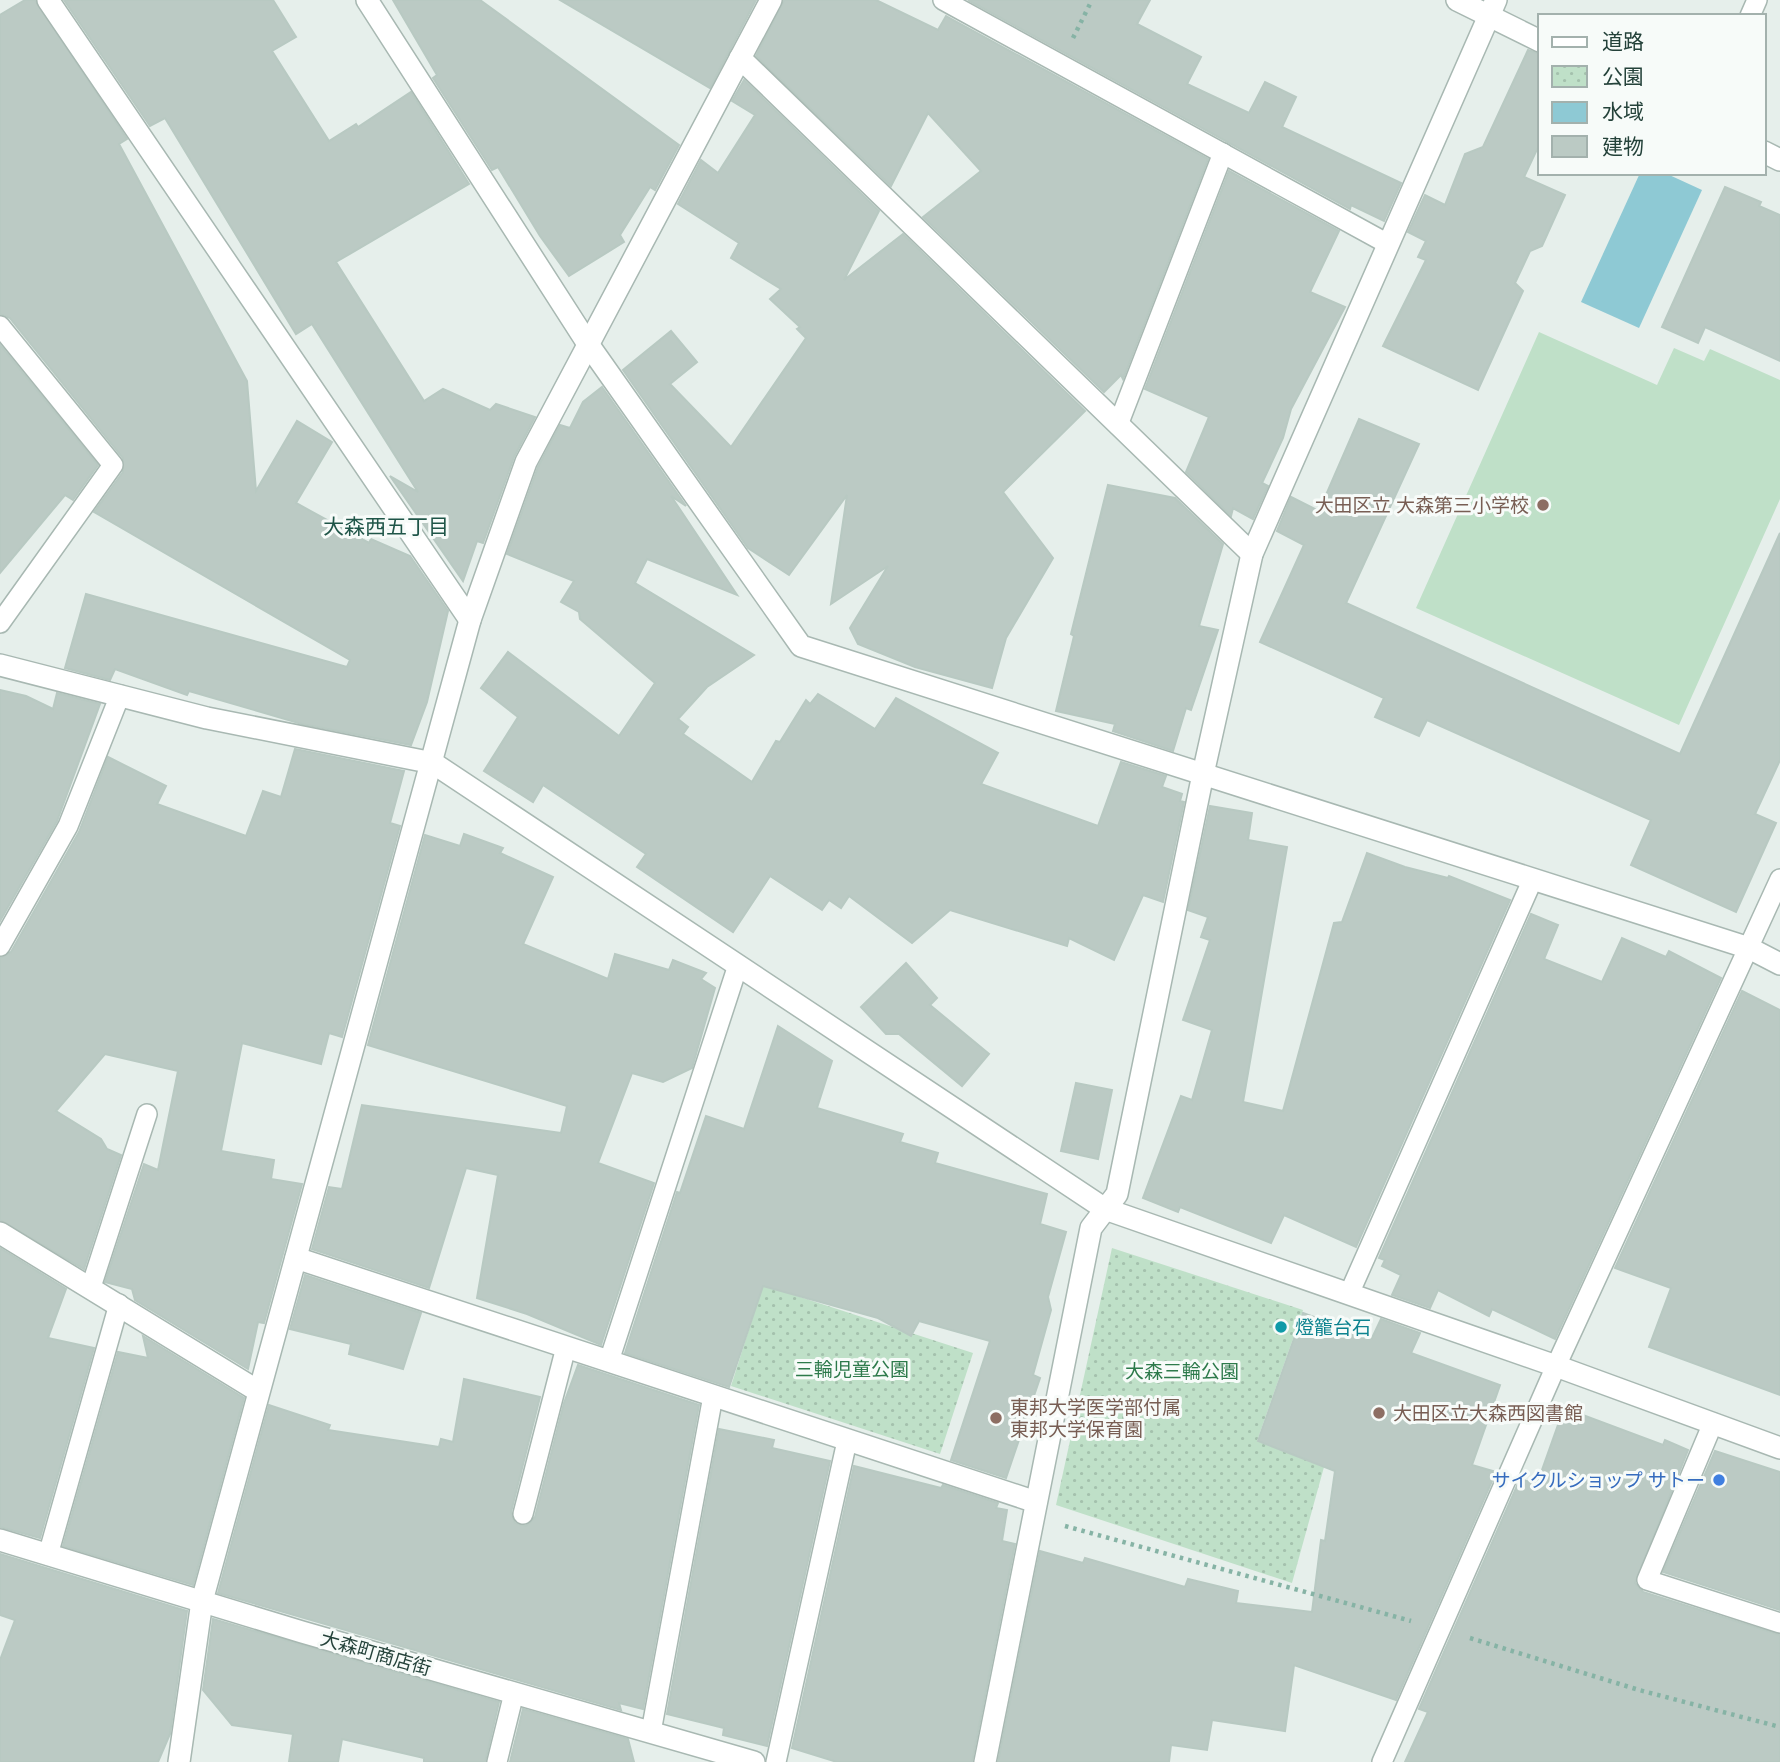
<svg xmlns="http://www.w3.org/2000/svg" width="1780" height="1762" font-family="Helvetica,'Noto Sans JP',sans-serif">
	<defs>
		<pattern id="park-dots" width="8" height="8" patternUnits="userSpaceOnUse" patternTransform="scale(1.75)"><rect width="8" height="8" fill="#bfe0c8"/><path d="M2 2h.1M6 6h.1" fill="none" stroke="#a4c1ad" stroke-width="1.8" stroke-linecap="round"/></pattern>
	</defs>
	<rect width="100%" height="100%" fill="#e6efeb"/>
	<!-- park -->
	<g fill="url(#park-dots)">
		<path d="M1112,1248L1303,1310L1257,1441L1324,1467L1292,1583L1056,1505Z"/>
		<path d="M763,1285L973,1353L940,1454L731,1386Z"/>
	</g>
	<!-- garden -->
	<path fill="#bfe0c8" d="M1539,332L1657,385L1674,348L1704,361L1710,349L1780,380V499L1679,725L1416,608Z"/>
	<!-- water -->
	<path fill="#8ec9d4" d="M1640,173H1665L1702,190L1639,328L1581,302Z"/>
	<!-- building -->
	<g fill="#bbcac4" stroke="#b8c9c2" stroke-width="2">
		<path d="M25,0H35L127,139L119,144L247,381L256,491L297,421L332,442L296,503L369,543L371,539L410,556L448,611L427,702L411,745L302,724L189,691L187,695L115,669L110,680L65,668L86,594L347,667L350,660L94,512L123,472V458L10,318L0,314V15Z"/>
		<path d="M64,0H273L296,37L272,51L329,141L356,124L358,127L411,92L469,184L336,262L424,401L443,389L490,410L496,404L535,417L514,457L483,543L477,541L463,581L390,476L418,492L312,324L296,334L165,118L150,126Z"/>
		<path d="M393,0H480L679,145L655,190L650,187L620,235L624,242L569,276L540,236L498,167L492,170L433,78L437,75Z"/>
		<path d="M560,0H756L710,88Z"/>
		<path d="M784,0H876L938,30L946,16L1208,159L1123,379L1121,375L1104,392L923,217L981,171L928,113L891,186L756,56Z"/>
		<path d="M968,0H1150L1137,24L1201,57L1187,84L1249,113L1265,82L1296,97L1282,127L1401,183L1384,221L1351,205L1350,209Z"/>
		<path d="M1528,50L1540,54V143L1524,177L1565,195L1542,246L1530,251L1515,283L1523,291L1478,390L1383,346L1426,260L1418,257L1426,241L1408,232L1425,195L1445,205L1465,154L1483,147Z"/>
		<path d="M744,80L879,211L844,280L903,234L1085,411L1003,492L1053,558L1006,638L992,688L915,667L858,644L850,628L888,566L831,604L847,495L789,575L748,548L623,370L671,331L697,362L670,384L731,447L806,338L797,329L800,327L770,299L781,289L731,258L739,243L678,204L701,160L718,173L755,115L732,101Z"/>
		<path d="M1229,171L1339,231L1310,292L1345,307L1291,409L1283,438L1262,483L1268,486L1253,519L1233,508L1231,516L1186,472L1209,417L1145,389Z"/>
		<path d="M1725,187L1761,202L1759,206L1780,215V361L1705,327L1698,343L1662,327Z"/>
		<path d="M0,345L98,465L73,500L65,495L0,573Z"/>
		<path d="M602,387L686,506L671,496L737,595L647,559L635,583L754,655L707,687L678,719L688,727L683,734L752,782L776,741L780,742L806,700L810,704L818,694L875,729L896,698L998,753L981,784L1098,826L1121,762L1166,776L1162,787L1182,794L1180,801L1184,802L1163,902L1143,895L1114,960L1069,938L1067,946L950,910L912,943L849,896L841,908L829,900L822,910L770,876L733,932L637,867L646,854L543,785L533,802L484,771L518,717L481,688L508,652L619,736L655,683L580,619L579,612L561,602L574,581L507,554L538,467L560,425L570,428L583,402Z"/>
		<path d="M1359,419L1419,444L1346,603L1680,754L1780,533V760L1755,814L1776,823L1736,912L1631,865L1651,820L1427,720L1419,736L1375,717L1384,698L1260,642L1304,545L1277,531L1291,497L1319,511Z"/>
		<path d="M1108,485L1175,498L1223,544L1199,626L1218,630L1191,710L1186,708L1173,751L1113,731L1115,724L1056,711L1074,636L1071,634Z"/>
		<path d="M0,690L26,696L53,709L57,693L100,704L57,821L0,921Z"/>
		<path d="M295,749L404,771L390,823L400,826L342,1037L329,1033L321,1064L242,1043L221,1151L274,1160L271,1179L302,1184L264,1323L258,1322L248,1369L135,1300L132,1289L105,1282L144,1164L158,1170L178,1071L105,1054L56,1111L101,1139L107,1149L121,1155L84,1269L0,1220V958L11,952L79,832L108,757L166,786L157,804L246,836L263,791L281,797Z"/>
		<path d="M1210,806L1252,813L1248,840L1287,847L1243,1102L1283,1111L1334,923L1342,922L1367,853L1405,867L1448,878L1449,876L1510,900L1356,1247L1284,1215L1271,1243L1180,1207L1178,1212L1143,1198L1181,1096L1192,1100L1212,1030L1183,1020L1210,940L1201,937L1208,917L1188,910Z"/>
		<path d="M464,834L503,848L500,853L553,877L523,944L608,979L615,954L669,970L673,960L706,973L701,979L715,988L692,1068L663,1082L632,1073L598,1163L654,1183L601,1345L527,1314L477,1298L498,1175L466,1168L429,1288L312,1249L329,1187L342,1189L362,1105L561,1133L567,1106L368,1045L425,835L460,846Z"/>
		<path d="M1531,914L1558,925L1544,959L1602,982L1622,938L1666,957L1669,951L1721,978L1555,1339L1492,1309L1489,1316L1438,1290L1430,1308L1392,1295L1401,1275L1382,1266L1385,1260L1379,1258Z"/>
		<path d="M906,963L937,998L930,1005L989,1054L962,1086L899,1034H886L861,1007Z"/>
		<path d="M1742,991L1780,1010V1395L1649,1347L1671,1288L1615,1268Z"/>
		<path d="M778,1026L832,1061L817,1108L903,1134L900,1142L938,1153L935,1163L1047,1194L1040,1224L1066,1232L1048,1297L1051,1310L1033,1375L1040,1378L1006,1478L951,1460L990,1341L919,1321L911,1336L878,1318L763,1286L729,1387L625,1353L677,1192L680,1193L706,1116L744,1129Z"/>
		<path d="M1076,1083L1112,1090L1098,1159L1061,1151Z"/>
		<path d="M0,1248L66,1289L48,1338L94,1348L40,1538L0,1527Z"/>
		<path d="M305,1275L421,1313L403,1369L349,1354L351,1344L290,1329Z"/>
		<path d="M1303,1313L1372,1338L1381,1319L1420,1333L1411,1353L1500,1385L1472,1465L1496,1472L1396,1700L1294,1665L1285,1731L1212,1720L1207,1750L1171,1745L1169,1762H998L1040,1551L1083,1563L1085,1558L1185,1587L1188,1579L1238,1591L1236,1603L1312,1612L1321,1540L1325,1541L1335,1471L1258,1441Z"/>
		<path d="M143,1336L244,1398L193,1585L63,1546L118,1352L148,1358Z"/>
		<path d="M578,1365L699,1405L643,1709L619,1703L621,1710L218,1593L269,1405L330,1425L328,1430L439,1447L441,1439L453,1442L464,1379L540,1397L511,1512L515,1523L526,1526L535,1517L564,1403Z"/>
		<path d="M1564,1408L1663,1445L1665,1440L1688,1450L1635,1583L1643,1592L1780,1635V1762H1405L1428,1712L1419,1709L1520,1479L1537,1484Z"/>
		<path d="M719,1429L774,1440L772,1448L830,1461L767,1746L723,1735L724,1728L667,1714Z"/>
		<path d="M1715,1451L1780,1472V1610L1663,1572Z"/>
		<path d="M854,1466L941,1488L943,1485L998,1503L996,1508L1007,1510L1002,1541L1015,1544L972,1762H837L792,1748Z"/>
		<path d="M0,1554L187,1611L170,1734L158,1762H0V1660L15,1620L0,1615Z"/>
		<path d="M213,1619L499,1702L485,1762H424V1758L342,1739L338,1762H289L293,1734L232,1725L203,1690Z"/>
		<path d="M523,1709L628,1739L634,1762H510Z"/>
	</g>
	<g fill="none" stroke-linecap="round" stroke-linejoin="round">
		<defs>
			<g id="lane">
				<path d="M943,0L1388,244"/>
				<path d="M1750,16L1757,0"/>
				<path d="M0,326L113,465L0,623"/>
				<path d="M1118,425L1223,153"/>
				<path d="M0,946L68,826L120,695"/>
				<path d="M91,1287L147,1114"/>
				<path d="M1349,1294L1532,881"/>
				<path d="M609,1361L738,965"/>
				<path d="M1713,1423L1647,1580L1780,1623"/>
				<path d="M523,1514L566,1347"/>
				<path d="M48,1555L119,1304"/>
				<path d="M651,1732L713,1396"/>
				<path d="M497,1762L514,1693"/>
				<path d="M776,1762L847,1441"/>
				<path d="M1382,1762L1556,1366L1780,879"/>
			</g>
			<g id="street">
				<path d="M48,0L470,620"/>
				<path d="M367,0L588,344L801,646L1749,948L1780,964"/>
				<path d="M1457,0L1540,41"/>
				<path d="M740,58L1252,554"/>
				<path d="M1764,152L1780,160"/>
				<path d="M0,665L207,718L433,763L1105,1209L1556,1366L1780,1448"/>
				<path d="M0,1233L258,1391"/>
				<path d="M296,1258L1036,1502"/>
				<path d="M0,1540L302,1632L754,1762"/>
				<path d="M179,1762L202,1601L470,620L526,462L771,0"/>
				<path d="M985,1762L1091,1228L1117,1194L1203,774L1252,554L1496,0"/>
			</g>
		</defs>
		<!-- lane casing -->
		<use href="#lane" stroke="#a8b8b2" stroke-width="22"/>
		<!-- street casing -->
		<use href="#street" stroke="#a8b8b2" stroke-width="24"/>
		<!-- path -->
		<g stroke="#86b3a5" stroke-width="4.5" stroke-dasharray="3.5 5" stroke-linecap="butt">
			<path d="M1073,38L1092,0"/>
			<path d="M1065,1526L1411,1621"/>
			<path d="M1470,1638L1639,1690L1780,1727"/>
		</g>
		<!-- lane -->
		<use href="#lane" stroke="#fff" stroke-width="19"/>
		<!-- street -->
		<use href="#street" stroke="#fff" stroke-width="21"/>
	</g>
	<!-- markers -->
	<g fill="#8d6e63" stroke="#f7fbf9" stroke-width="2.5">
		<circle cx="1543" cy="505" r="7"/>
		<circle cx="1379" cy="1413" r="7"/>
		<circle cx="996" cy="1418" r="7"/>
	</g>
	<circle fill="#0f9aa8" stroke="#f7fbf9" stroke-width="2.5" cx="1281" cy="1327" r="7"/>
	<circle fill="#3f7fe0" stroke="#f7fbf9" stroke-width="2.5" cx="1719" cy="1480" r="7"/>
	<g text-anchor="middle" stroke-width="6" stroke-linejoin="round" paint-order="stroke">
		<!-- education labels -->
		<g font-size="19" fill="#785e54" stroke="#f7fbf9" text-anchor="start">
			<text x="1529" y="512" text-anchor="end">大田区立 大森第三小学校</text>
			<text x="1010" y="1414">東邦大学医学部付属<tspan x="1010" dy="22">東邦大学保育園</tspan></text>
			<text x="1393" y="1420">大田区立大森西図書館</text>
		</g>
		<!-- culture labels -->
		<g font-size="19" fill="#0d838f" stroke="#f7fbf9" text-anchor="start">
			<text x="1295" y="1334">燈籠台石</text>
		</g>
		<!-- park labels -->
		<g font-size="19" fill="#2d7a4b" stroke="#f7fbf9">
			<text x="852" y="1376">三輪児童公園</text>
			<text x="1182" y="1378">大森三輪公園</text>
		</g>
		<!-- shop labels -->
		<g font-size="19" fill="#366cbe" stroke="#f7fbf9" text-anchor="end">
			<text x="1705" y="1487">サイクルショップ サトー</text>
		</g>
		<!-- street labels -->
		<g font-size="19" fill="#24423a" stroke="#f7fbf9">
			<text transform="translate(376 1653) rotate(16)" y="7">大森町商店街</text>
		</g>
		<!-- neighbourhood labels -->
		<g font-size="21" fill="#1f5548" stroke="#f7fbf9">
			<text x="386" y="534">大森西五丁目</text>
		</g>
	</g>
	<!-- legend -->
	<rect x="1538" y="14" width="228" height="161" fill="#f7fbf9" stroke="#a3b1ad" stroke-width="2"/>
	<rect x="1552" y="37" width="35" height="10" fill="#ffffff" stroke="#a3b1ad" stroke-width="2"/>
	<text x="1602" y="49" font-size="21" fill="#24423a">道路</text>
	<rect x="1552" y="66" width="35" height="21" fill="url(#park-dots)" stroke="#a3b1ad" stroke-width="2"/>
	<text x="1602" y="84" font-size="21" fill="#24423a">公園</text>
	<rect x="1552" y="102" width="35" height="21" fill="#8ec9d4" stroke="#a3b1ad" stroke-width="2"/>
	<text x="1602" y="119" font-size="21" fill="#24423a">水域</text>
	<rect x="1552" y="136" width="35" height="21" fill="#bbcac4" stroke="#a3b1ad" stroke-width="2"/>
	<text x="1602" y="154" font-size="21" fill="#24423a">建物</text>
</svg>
